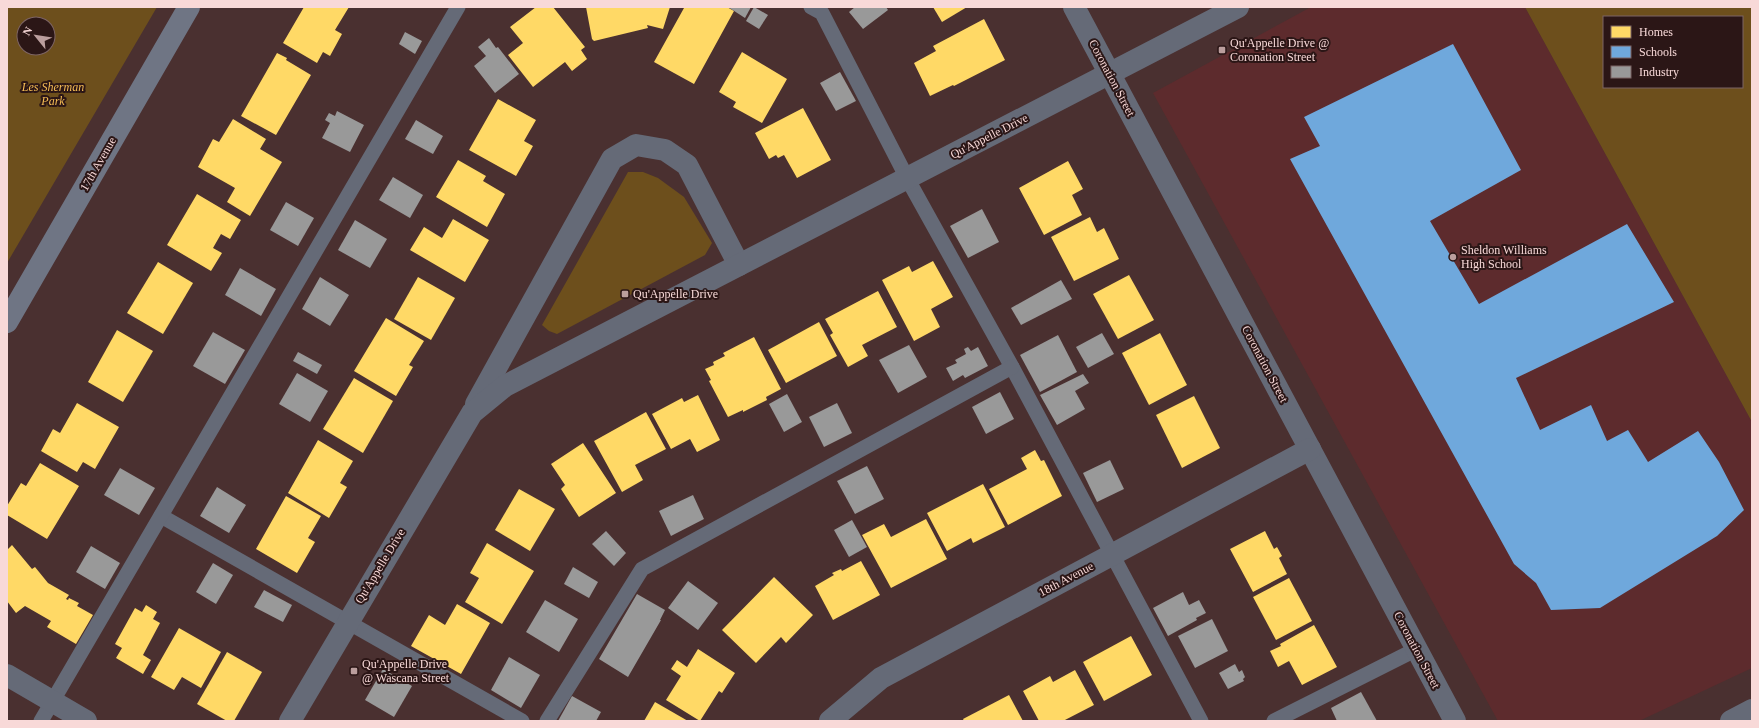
<svg xmlns="http://www.w3.org/2000/svg" width="1759" height="728" font-family="Georgia,serif">
	<rect width="100%" height="100%" fill="#4a3030"/>
	<!-- built -->
	<path fill="#5d2b2d" d="M1311,7H1525L1752,422V668L1639,721H1498L1153,93Z"/>
	<!-- green -->
	<g fill="#6d4f1c" fill-rule="evenodd">
		<path d="M7,7H157L7,263ZM24,24H48V48H24Z"/>
		<path d="M1525,7H1752V422ZM1604,17H1742V87H1604Z"/>
		<path d="M628,172H643L658,178L684,197L712,243L705,255L557,334L549,331L542,325Z"/>
	</g>
	<!-- homes -->
	<g fill="#ffd966">
		<path d="M304,7H349L335,30L342,34L330,56L323,52L317,63L283,43Z"/>
		<path d="M536,7H553L585,47L581,50L587,59L572,71L565,62L533,87L508,55L523,43L510,27Z"/>
		<path d="M586,7H670L663,29L647,25L648,28L594,41L592,39Z"/>
		<path d="M681,7H727L734,11L694,84L654,62L684,8Z"/>
		<path d="M933,7H967L942,22Z"/>
		<path d="M984,19L1005,60L954,86L953,85L930,96L914,63L936,51L933,46Z"/>
		<path d="M742,52L787,79L762,123L733,107L736,102L719,92Z"/>
		<path d="M277,53L287,58L286,60L311,75L276,135L241,116Z"/>
		<path d="M498,99L536,120L524,141L533,146L516,176L469,150Z"/>
		<path d="M803,108L831,160L797,178L784,155L778,158L776,155L769,159L755,133Z"/>
		<path d="M233,119L266,139L260,149L282,162L250,216L227,202L235,188L198,167L213,139L219,142Z"/>
		<path d="M458,160L486,176L483,181L505,194L487,227L436,197Z"/>
		<path d="M1068,161L1083,189L1072,195L1082,215L1044,235L1019,188Z"/>
		<path d="M197,194L241,220L230,239L221,234L213,248L222,253L211,271L167,245Z"/>
		<path d="M1090,217L1097,232L1104,228L1119,259L1074,281L1051,237Z"/>
		<path d="M453,219L489,240L465,282L410,250L424,227L442,238Z"/>
		<path d="M933,261L953,297L931,309L940,327L914,341L882,280L909,266L912,272Z"/>
		<path d="M158,262L193,283L163,334L127,313Z"/>
		<path d="M1129,275L1154,320L1118,339L1093,294Z"/>
		<path d="M418,277L455,298L431,340L394,319Z"/>
		<path d="M878,291L897,327L862,345L868,356L848,367L830,335L833,333L825,319Z"/>
		<path d="M386,318L424,341L409,365L413,367L396,396L354,371Z"/>
		<path d="M819,322L837,356L786,383L768,350Z"/>
		<path d="M117,330L153,351L123,402L88,382Z"/>
		<path d="M1160,333L1187,385L1149,405L1122,353Z"/>
		<path d="M754,337L781,389L766,397L767,400L743,412V410L728,417L709,381L711,380L705,369L714,365L713,362L725,356L723,353Z"/>
		<path d="M354,378L393,401L363,453L323,429Z"/>
		<path d="M698,395L720,440L697,452L690,439L671,449L652,414L682,398L684,402Z"/>
		<path d="M1194,396L1220,448L1182,468L1156,415Z"/>
		<path d="M77,403L119,427L95,469L83,462L77,472L41,451L53,429L60,433Z"/>
		<path d="M646,412L666,449L635,465L643,480L622,492L594,441Z"/>
		<path d="M318,440L353,461L340,483L347,487L329,518L288,493Z"/>
		<path d="M583,443L616,493L579,517L561,489L565,485L551,464Z"/>
		<path d="M1035,450L1041,461L1044,460L1062,496L1008,525L989,489L1027,469L1021,458Z"/>
		<path d="M40,463L79,486L47,539L7,515V506L21,483L26,486Z"/>
		<path d="M983,484L1005,527L973,543L971,538L947,551L927,513Z"/>
		<path d="M519,489L555,509L530,551L495,530Z"/>
		<path d="M286,496L321,516L308,538L315,542L297,573L256,549Z"/>
		<path d="M926,519L947,559L891,588L862,535L884,524L891,537Z"/>
		<path d="M1265,531L1274,549L1277,547L1282,556L1279,558L1287,574L1253,592L1230,549Z"/>
		<path d="M487,543L534,571L502,624L465,602L479,578L470,573Z"/>
		<path d="M12,545L32,569L35,567L48,583L69,595L66,599L68,600L69,598L79,603L77,606L93,615L76,644L47,627L51,621L25,606L16,613L7,601V550Z"/>
		<path d="M861,561L880,595L833,620L815,586L834,575L832,573L841,569L842,571Z"/>
		<path d="M774,577L813,615L786,643L781,637L756,663L722,630Z"/>
		<path d="M1289,578L1312,621L1276,640L1253,597Z"/>
		<path d="M457,604L490,623L461,674L411,646L429,615L445,625Z"/>
		<path d="M146,605L157,612L153,619L160,623L143,655L151,660L143,674L116,658L122,648L115,644L135,608L142,612Z"/>
		<path d="M1314,625L1337,667L1302,685L1289,661L1278,667L1270,651L1281,646L1280,644Z"/>
		<path d="M179,628L221,652L201,688L182,677L174,690L151,677Z"/>
		<path d="M1131,636L1152,675L1104,701L1083,662Z"/>
		<path d="M698,649L735,673L722,693L719,691L700,721L666,700L681,676L671,669L677,660L687,667Z"/>
		<path d="M227,652L262,672L234,721H227L197,704Z"/>
		<path d="M1075,670L1094,705L1063,721H1039L1023,691L1050,676L1053,682Z"/>
		<path d="M1009,695L1023,721H964L963,719Z"/>
		<path d="M655,702L688,721H644Z"/>
	</g>
	<!-- schools -->
	<path fill="#6fa8dc" d="M1453,44L1521,170L1430,221L1479,304L1627,224L1674,302L1516,378L1540,430L1591,405L1607,441L1628,430L1648,462L1698,431L1719,462L1744,510L1717,536L1600,608L1551,610L1536,583L1514,564L1290,159L1320,146L1304,117Z"/>
	<!-- industry -->
	<g fill="#999">
		<path d="M728,7H751L745,18Z"/>
		<path d="M754,7L768,15L759,29L746,21Z"/>
		<path d="M855,7H886L888,10L863,29L849,12Z"/>
		<path d="M405,32L422,41L415,54L399,44Z"/>
		<path d="M489,38L496,48L498,47L519,74L495,93L474,66L486,56L478,47Z"/>
		<path d="M840,72L856,101L836,111L820,83Z"/>
		<path d="M337,111L364,125L350,152L322,138L330,123L325,120L329,113L335,116Z"/>
		<path d="M416,120L443,136L433,154L405,139Z"/>
		<path d="M393,177L423,195L410,218L379,200Z"/>
		<path d="M286,202L314,218L298,246L270,230Z"/>
		<path d="M982,209L999,242L968,258L950,226Z"/>
		<path d="M355,220L387,239L370,268L338,250Z"/>
		<path d="M240,268L276,289L261,316L225,295Z"/>
		<path d="M320,277L349,295L330,326L302,309Z"/>
		<path d="M1061,280L1072,299L1021,325L1011,308Z"/>
		<path d="M213,332L245,350L225,384L193,366Z"/>
		<path d="M1102,333L1114,354L1088,368L1076,347Z"/>
		<path d="M1058,335L1077,372L1040,392L1020,355Z"/>
		<path d="M909,345L927,377L898,393L879,360Z"/>
		<path d="M968,347L971,351L978,347L988,366L965,378L963,375L953,381L946,368L957,363L955,360L966,354L964,349Z"/>
		<path d="M298,352L322,365L317,374L293,361Z"/>
		<path d="M297,373L328,391L310,422L279,404Z"/>
		<path d="M1083,374L1089,383L1075,391L1085,409L1057,425L1040,395Z"/>
		<path d="M1000,392L1014,419L986,434L972,407Z"/>
		<path d="M787,394L802,422L784,432L769,404Z"/>
		<path d="M837,403L852,433L824,447L809,417Z"/>
		<path d="M1110,460L1124,489L1097,502L1083,473Z"/>
		<path d="M867,466L884,499L855,514L837,481Z"/>
		<path d="M120,468L155,488L139,515L104,495Z"/>
		<path d="M217,487L246,505L229,533L200,516Z"/>
		<path d="M693,495L704,519L671,536L659,511Z"/>
		<path d="M852,520L867,547L849,557L834,530Z"/>
		<path d="M606,531L626,553L614,566L592,544Z"/>
		<path d="M91,546L120,563L105,589L76,572Z"/>
		<path d="M213,563L233,575L216,604L196,592Z"/>
		<path d="M573,567L598,582L589,598L564,584Z"/>
		<path d="M688,581L718,603L698,630L668,608Z"/>
		<path d="M264,590L292,605L283,622L254,607Z"/>
		<path d="M1183,592L1189,605L1199,600L1206,613L1196,618L1197,620L1168,636L1153,608Z"/>
		<path d="M637,594L665,610L660,620H661L628,677L599,659Z"/>
		<path d="M545,600L578,619L559,652L526,632Z"/>
		<path d="M1212,619L1228,651L1195,668L1178,636Z"/>
		<path d="M509,657L540,675L521,708L491,690Z"/>
		<path d="M1235,664L1239,672L1242,670L1245,677L1243,679L1244,681L1228,689L1219,673Z"/>
		<path d="M383,669L412,686L394,717L365,700Z"/>
		<path d="M1361,692L1377,721H1337L1331,708Z"/>
		<path d="M572,696L601,712L596,721H558Z"/>
	</g>
	<g fill="none" stroke-linecap="round" stroke-linejoin="round">
		<!-- lane -->
		<g stroke="#656a77" stroke-width="15">
			<path d="M811,7L822,13L907,178L1012,367L1201,721"/>
			<path d="M161,516L522,721"/>
			<path d="M41,721L458,7"/>
			<path d="M547,721L642,569L1012,367"/>
			<path d="M1274,721L1417,649"/>
		</g>
		<!-- street -->
		<g stroke="#656a77" stroke-width="22">
			<path d="M1074,7L1455,721"/>
			<path d="M476,404L612,159L636,145L665,150L687,165L739,265"/>
			<path d="M7,675L86,721"/>
			<path d="M290,721L472,413L505,386L1238,7"/>
			<path d="M830,721L881,678L1310,449"/>
			<path d="M1731,721L1752,710"/>
		</g>
		<!-- secondary -->
		<path stroke="#6f7584" stroke-width="22" d="M7,322L189,7"/>
	</g>
	<!-- markers -->
	<g fill="#bb9e9d" stroke="#2b1616" stroke-width="1.5">
		<rect x="1218" y="46" width="8" height="8" rx="2"/>
		<circle cx="1453" cy="257" r="4"/>
		<rect x="621" y="290" width="8" height="8" rx="2"/>
		<rect x="350" y="667" width="8" height="8" rx="2"/>
	</g>
	<g text-anchor="middle" stroke-width="4" stroke-linejoin="round" paint-order="stroke">
		<!-- poi labels -->
		<g font-size="12" fill="#f8d9d8" stroke="#2b1616" text-anchor="start">
			<text x="1230" y="47">Qu'Appelle Drive @<tspan x="1230" dy="14">Coronation Street</tspan></text>
			<text x="1461" y="254">Sheldon Williams<tspan x="1461" dy="14">High School</tspan></text>
			<text x="633" y="298">Qu'Appelle Drive</text>
			<text x="362" y="668">Qu'Appelle Drive<tspan x="362" dy="14">@ Wascana Street</tspan></text>
		</g>
		<!-- street labels -->
		<g font-size="12" fill="#f8d9d8" stroke="#2b1616">
			<text transform="translate(1112 78) rotate(62)" y="4">Coronation Street</text>
			<text transform="translate(989 136) rotate(-27)" y="4">Qu'Appelle Drive</text>
			<text transform="translate(98 164) rotate(-60)" y="4">17th Avenue</text>
			<text transform="translate(1265 364) rotate(62)" y="4">Coronation Street</text>
			<text transform="translate(380 566) rotate(-59)" y="4">Qu'Appelle Drive</text>
			<text transform="translate(1066 579) rotate(-28)" y="4">18th Avenue</text>
			<text transform="translate(1417 650) rotate(62)" y="4">Coronation Street</text>
		</g>
		<!-- park labels -->
		<g font-size="12" font-style="italic" fill="#f6bd55" stroke="#2b1616">
			<text x="53" y="91">Les Sherman<tspan x="53" dy="14">Park</tspan></text>
		</g>
	</g>
	<!-- border -->
	<rect width="1759" height="728" fill="none" stroke="#f8d9d8" stroke-width="16"/>
	<!-- legend -->
	<rect x="1603" y="16" width="140" height="72" fill="#2b1616" stroke="#7d6464"/>
	<rect x="1611" y="26" width="20" height="12" fill="#ffd966" stroke="#7d6464"/>
	<text x="1639" y="36" font-size="12" fill="#f8d9d8">Homes</text>
	<rect x="1611" y="46" width="20" height="12" fill="#6fa8dc" stroke="#7d6464"/>
	<text x="1639" y="56" font-size="12" fill="#f8d9d8">Schools</text>
	<rect x="1611" y="66" width="20" height="12" fill="#999999" stroke="#7d6464"/>
	<text x="1639" y="76" font-size="12" fill="#f8d9d8">Industry</text>
	<!-- north arrow -->
	<g transform="translate(36 36) rotate(300)"><circle r="19" fill="#2b1616" stroke="#7d6464"/>
	<path d="M0-3L7 15L0 10L-7 15Z" fill="#bb9e9d"/>
	<text y="-6" font-size="11" font-weight="bold" text-anchor="middle" fill="#f8d9d8">N</text>
	</g>
</svg>
